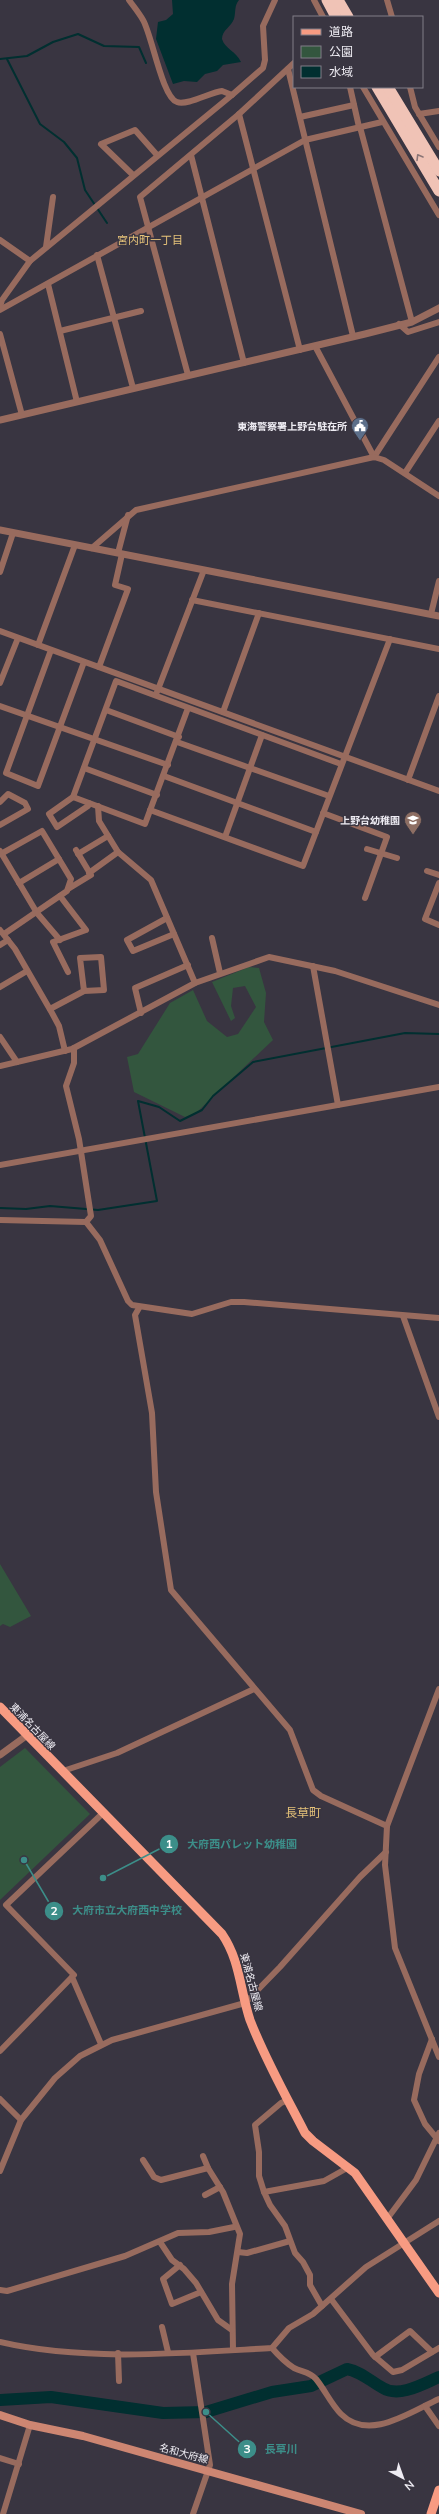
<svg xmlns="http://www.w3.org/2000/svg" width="439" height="2514" font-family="Mulish,'Noto Sans JP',sans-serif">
	<rect width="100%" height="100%" fill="#393541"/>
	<!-- green -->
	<g fill="#33563e">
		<path d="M249,967L259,968L266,993L264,1022L273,1040L196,1113L185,1117L134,1092L127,1057L138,1054L170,1003L193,990L207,1021L227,1037L238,1034L256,1007L245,986L233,988L231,1006L235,1018L231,1021L212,982Z"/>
		<path d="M0,1564L31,1616L10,1627L3,1624L0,1626Z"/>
		<path d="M25,1748L90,1814L0,1900V1767Z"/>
	</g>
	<!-- water -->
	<path fill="#012f30" d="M172,0H239C234,6 236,12 234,19C231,27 222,30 222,39C225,49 236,51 241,62L223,65L217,71L205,74L197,82L184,81L173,84L156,39L158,22L166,20L173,14Z"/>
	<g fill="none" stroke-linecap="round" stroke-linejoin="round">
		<!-- stream -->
		<g stroke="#012f30" stroke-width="2">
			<path d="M0,59L27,56L53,42L78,34L104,46L139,47L146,63"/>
			<path d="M7,59L40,124L64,142L77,158L85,190L107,223"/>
			<path d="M0,1208L26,1209L50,1206L98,1210L157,1201L138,1101L159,1107L180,1121L202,1110L213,1096L253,1062L405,1033L439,1034"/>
		</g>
		<!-- river -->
		<path stroke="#012f30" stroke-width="12" d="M0,2400L51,2397L163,2413L206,2412L272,2392L311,2386L347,2369C362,2372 370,2381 383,2388C399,2398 423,2384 439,2377"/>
		<!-- minor -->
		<g stroke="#986b5e" stroke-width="6">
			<path d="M129,0C134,7 139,13 143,20C152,35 162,97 177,102C187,106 211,92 222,91L232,95"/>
			<path d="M314,0L323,17"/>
			<path d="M387,0L392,17"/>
			<path d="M288,69L353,336"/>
			<path d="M350,87L359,127"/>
			<path d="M363,87L439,215"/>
			<path d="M410,87L415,107L439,147"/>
			<path d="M239,114L300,350"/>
			<path d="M419,114L439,111"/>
			<path d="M300,117L354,105"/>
			<path d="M360,127L412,322"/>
			<path d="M191,155L244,363"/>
			<path d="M133,175L101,144L135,130L157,155"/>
			<path d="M0,240L30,261"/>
			<path d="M46,247L53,197"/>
			<path d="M97,255L133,388"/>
			<path d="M48,284L77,402"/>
			<path d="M0,307L2,300L30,261L232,95L263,68L265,60L263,26L275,0"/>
			<path d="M0,310L305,140L382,122"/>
			<path d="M399,324L408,332L439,322"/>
			<path d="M60,331L141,311"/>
			<path d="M0,334L22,415"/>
			<path d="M315,346L374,457"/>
			<path d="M188,375L140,197L239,114L294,63"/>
			<path d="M374,457L439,357"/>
			<path d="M405,473L439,421"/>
			<path d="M92,548L136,510L374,457L384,460L439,496"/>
			<path d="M118,553L128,515"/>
			<path d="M0,572L13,533"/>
			<path d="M192,600L439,649"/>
			<path d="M431,614L439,581"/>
			<path d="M0,631L439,791"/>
			<path d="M38,645L75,545"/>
			<path d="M51,650L6,773L38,786L84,662"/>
			<path d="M99,667L128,589L115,585L122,554"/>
			<path d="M0,683L18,638"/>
			<path d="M157,692L204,570"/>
			<path d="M0,706L168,765"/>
			<path d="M106,710L179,737"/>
			<path d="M223,712L259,613"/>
			<path d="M177,742L329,796"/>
			<path d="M84,768L157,795"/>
			<path d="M164,776L316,832"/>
			<path d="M408,780L439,696"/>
			<path d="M73,797L145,824L188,708"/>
			<path d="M0,802L8,794L25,803L28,809L0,825"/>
			<path d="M89,803L88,806L57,827L49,814L73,797L116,681L341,764"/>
			<path d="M98,806L99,821L118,852L151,880L195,983"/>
			<path d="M150,810L303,866L390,639"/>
			<path d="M323,813L387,837L365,898"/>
			<path d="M225,837L262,735"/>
			<path d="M367,849L397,858"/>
			<path d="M0,851L37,913L60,940"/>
			<path d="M1,854L42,831L71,879L67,891L4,934"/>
			<path d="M78,854L108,836"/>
			<path d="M427,871L439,875"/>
			<path d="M89,873L118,852"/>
			<path d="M19,883L59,859"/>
			<path d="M439,883L425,919L439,925"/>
			<path d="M68,889L91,875L76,850"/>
			<path d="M60,896L86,930L53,942L68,972"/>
			<path d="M167,918L127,940L133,951L174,934"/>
			<path d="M0,930L15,949L52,1013L59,1026L65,1051"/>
			<path d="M212,938L220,973"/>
			<path d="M0,945L8,940"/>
			<path d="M313,966L338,1105"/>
			<path d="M0,987L27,971"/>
			<path d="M50,1009L84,991L104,990L101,957L80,958L84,991"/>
			<path d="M141,1013L135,988L188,965"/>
			<path d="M0,1037L17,1062"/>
			<path d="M74,1048V1063L66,1086L79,1139L91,1216L86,1222"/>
			<path d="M0,1066L72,1049L195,983L269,957L335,971L439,1005"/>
			<path d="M0,1165L439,1087"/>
			<path d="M0,1220L86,1222"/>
			<path d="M86,1222L100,1240L128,1301L132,1305L192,1314L231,1302H244L439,1318"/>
			<path d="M139,1308L135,1315L152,1413L156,1492L171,1590L290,1730L313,1790L321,1796L387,1826"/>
			<path d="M403,1316L439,1417"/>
			<path d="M439,1689L387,1826L385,1865L395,1948L439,2057"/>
			<path d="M63,1771L117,1753L254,1689"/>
			<path d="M432,2039L419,2074L414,2100L425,2124L439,2141"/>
			<path d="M101,2044L72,1977L74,1975L6,1905L103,1813"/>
			<path d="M0,2051L72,1977"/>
			<path d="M0,2099L21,2120"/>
			<path d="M203,2156L208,2168"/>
			<path d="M143,2160L154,2177L161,2180L208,2168L223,2192L240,2234L232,2284L233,2350"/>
			<path d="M0,2171L21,2120L55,2078L80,2056L112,2040L245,2003L280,1967L360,1877L386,1852"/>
			<path d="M264,2192L259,2176V2152L255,2125L281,2103L288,2100"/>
			<path d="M205,2195L220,2187"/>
			<path d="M387,2219L416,2180L439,2133"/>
			<path d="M160,2242L172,2260L184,2269L196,2283L218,2320L232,2330"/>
			<path d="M238,2252L247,2253L290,2241"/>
			<path d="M180,2265L163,2279L172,2304L201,2292"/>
			<path d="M0,2290L7,2291L125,2256L178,2233L209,2232L234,2227"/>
			<path d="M331,2299L373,2355L393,2372L402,2370L439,2348"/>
			<path d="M322,2306L310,2285V2275L303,2262L295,2253L285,2226L270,2205L264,2192L324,2181L349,2167"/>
			<path d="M162,2327L168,2352"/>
			<path d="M0,2342C85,2362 185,2353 272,2348L289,2328L313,2314L366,2267L439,2221"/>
			<path d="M272,2348C278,2355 286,2363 294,2368C302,2372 310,2372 316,2379C325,2390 331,2404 341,2414C369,2442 410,2412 439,2399"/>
			<path d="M118,2353L119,2381"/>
			<path d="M193,2353L210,2465L193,2514"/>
			<path d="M375,2357L410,2331L432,2352"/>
			<path d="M425,2406L439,2426"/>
			<path d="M0,2458L19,2464"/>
			<path d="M3,2514L30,2425"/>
		</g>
		<!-- tertiary -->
		<g stroke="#986b5e" stroke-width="7">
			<path d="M0,420L365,334L412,322L439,308"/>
			<path d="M0,530L439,616"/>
			<path d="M0,1755L26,1736"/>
		</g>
		<!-- secondary -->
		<path stroke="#cd8672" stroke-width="8" d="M0,2415L30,2425L83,2436L361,2514"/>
		<!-- primary -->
		<g stroke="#f79b82" stroke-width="9">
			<path d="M0,1707L222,1934C240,1960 240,1990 250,2020C265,2059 286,2096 305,2133L313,2141L355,2173L439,2293"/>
			<path d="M431,2514L439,2490"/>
		</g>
		<!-- motorway -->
		<g stroke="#f0c3b6" stroke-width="11">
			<path d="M327,0L336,17"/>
			<path d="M338,0L348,17"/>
			<path d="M377,87L439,191"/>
			<path d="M388,87L439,171"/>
		</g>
	</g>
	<!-- one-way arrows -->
	<defs><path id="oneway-chevron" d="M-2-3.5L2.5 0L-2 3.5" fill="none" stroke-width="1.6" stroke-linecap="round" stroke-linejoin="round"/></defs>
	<use stroke="#8b7576" href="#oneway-chevron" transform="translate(419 157) rotate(-121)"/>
	<!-- icons -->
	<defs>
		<symbol id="civic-pin" viewBox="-11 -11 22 30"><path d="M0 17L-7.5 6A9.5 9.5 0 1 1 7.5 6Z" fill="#5c6f8a" stroke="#393541"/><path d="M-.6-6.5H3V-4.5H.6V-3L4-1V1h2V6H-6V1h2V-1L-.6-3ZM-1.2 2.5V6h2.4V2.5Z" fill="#fff"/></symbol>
		<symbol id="school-pin" viewBox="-11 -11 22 30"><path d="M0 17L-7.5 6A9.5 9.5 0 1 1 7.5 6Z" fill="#8d6e63" stroke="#393541"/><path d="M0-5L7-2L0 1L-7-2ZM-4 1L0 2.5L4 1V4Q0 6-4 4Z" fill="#fff"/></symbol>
	</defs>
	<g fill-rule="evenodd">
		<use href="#civic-pin" x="350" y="416" width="20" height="27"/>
		<use href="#school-pin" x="403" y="810" width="20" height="27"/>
	</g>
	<g text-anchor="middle" stroke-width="3" stroke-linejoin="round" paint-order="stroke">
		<!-- poi labels -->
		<g font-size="10" font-weight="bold" fill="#eeecf3" stroke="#393541" text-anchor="end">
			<text x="347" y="430">東海警察署上野台駐在所</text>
			<text x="400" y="824">上野台幼稚園</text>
		</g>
		<!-- street labels -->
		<g font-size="10" fill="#eeecf3" stroke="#393541">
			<text transform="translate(33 1726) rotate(46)" y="4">東浦名古屋線</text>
			<text transform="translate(252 1982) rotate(75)" y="4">東浦名古屋線</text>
			<text transform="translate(184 2453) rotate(15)" y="4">名和大府線</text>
		</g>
		<!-- neighbourhood labels -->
		<g font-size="11" fill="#e5c279" stroke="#393541">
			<text x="150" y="244">宮内町一丁目</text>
		</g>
		<!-- quarter labels -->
		<g font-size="12" fill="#e5c279" stroke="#393541">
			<text x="303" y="1817">長草町</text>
		</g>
	</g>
	<!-- callouts -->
	<path fill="none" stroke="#3c8e89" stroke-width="1.5" d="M103 1878L169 1844M24 1860L54 1911M206 2412L247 2449"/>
	<g fill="#3c8e89" stroke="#393541" stroke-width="1.5">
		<circle cx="103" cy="1878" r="4"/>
		<circle cx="24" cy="1860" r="4"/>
		<circle cx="206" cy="2412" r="4"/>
		<circle cx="169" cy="1844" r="10"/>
		<circle cx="54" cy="1911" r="10"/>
		<circle cx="247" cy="2449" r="10"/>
	</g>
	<g font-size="12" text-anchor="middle" font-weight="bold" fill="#fff">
		<text x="169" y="1848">1</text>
		<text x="54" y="1915">2</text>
		<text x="247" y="2453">3</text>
	</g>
	<g font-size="11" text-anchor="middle" font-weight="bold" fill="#3c8e89" stroke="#393541" stroke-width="3" stroke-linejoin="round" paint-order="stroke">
		<text x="242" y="1848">大府西パレット幼稚園</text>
		<text x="127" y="1914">大府市立大府西中学校</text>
		<text x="281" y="2453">長草川</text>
	</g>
	<!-- legend -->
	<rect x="293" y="16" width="130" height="72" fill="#393541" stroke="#817e88"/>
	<rect x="301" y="29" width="20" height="6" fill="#f79b82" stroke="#817e88"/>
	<text x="329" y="36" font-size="12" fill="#eeecf3">道路</text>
	<rect x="301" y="46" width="20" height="12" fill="#33563e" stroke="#817e88"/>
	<text x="329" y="56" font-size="12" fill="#eeecf3">公園</text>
	<rect x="301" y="66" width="20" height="12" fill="#012f30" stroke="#817e88"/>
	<text x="329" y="76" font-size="12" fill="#eeecf3">水域</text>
	<!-- north arrow -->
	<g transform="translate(403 2478) rotate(139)" stroke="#393541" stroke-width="3" paint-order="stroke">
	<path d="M0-3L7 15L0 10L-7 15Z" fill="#eeecf3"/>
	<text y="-6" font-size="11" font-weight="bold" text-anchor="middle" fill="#eeecf3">N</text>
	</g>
</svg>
